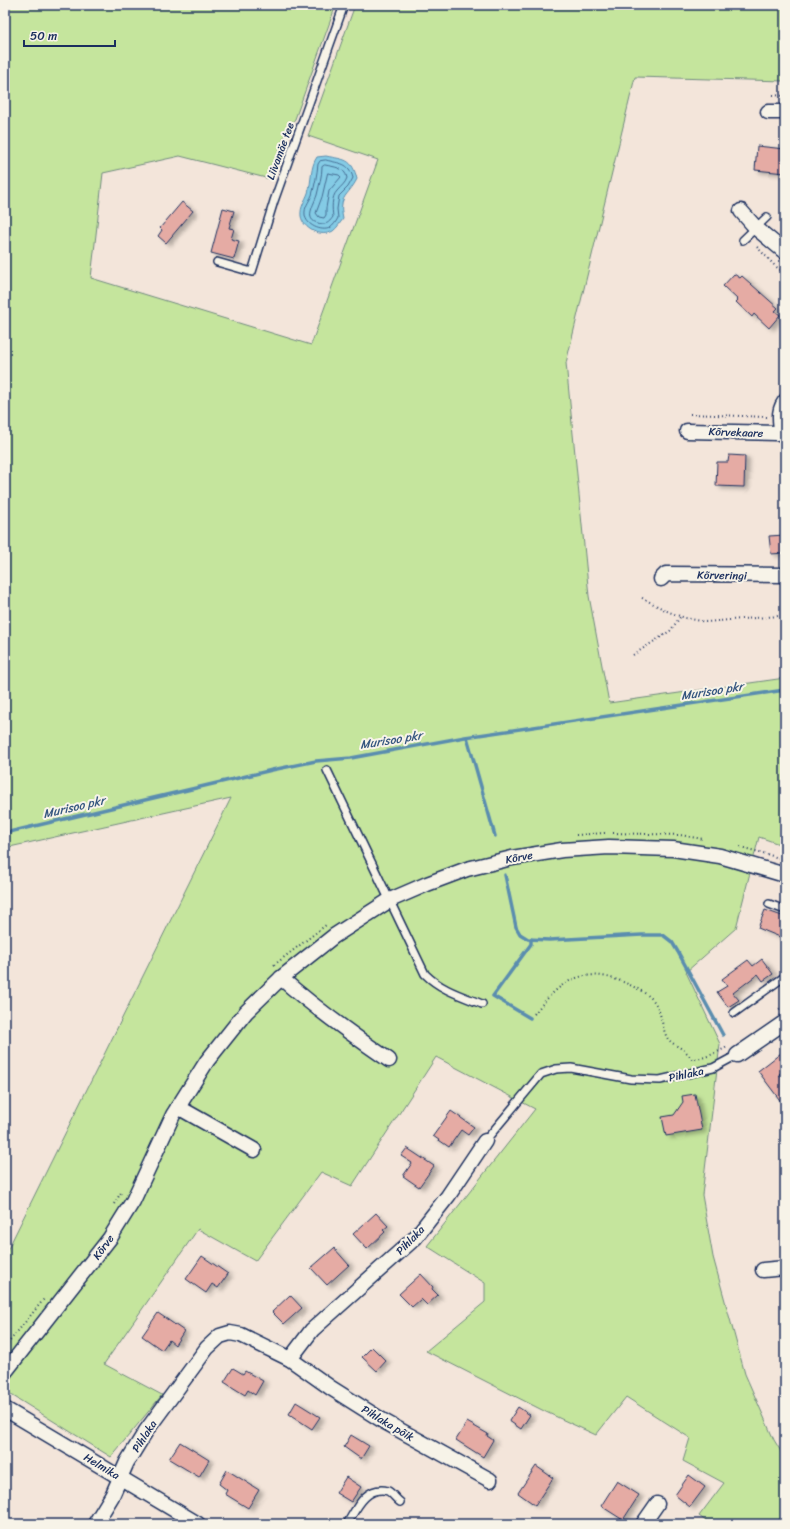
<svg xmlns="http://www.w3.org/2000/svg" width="790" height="1529" font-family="Sriracha,sans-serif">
	<defs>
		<filter id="shadow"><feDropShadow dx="4.5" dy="2.5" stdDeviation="2" flood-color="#0004"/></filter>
	</defs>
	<rect width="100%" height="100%" fill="#f3e5da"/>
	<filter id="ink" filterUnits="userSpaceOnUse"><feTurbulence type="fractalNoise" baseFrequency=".025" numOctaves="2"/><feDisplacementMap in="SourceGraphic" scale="8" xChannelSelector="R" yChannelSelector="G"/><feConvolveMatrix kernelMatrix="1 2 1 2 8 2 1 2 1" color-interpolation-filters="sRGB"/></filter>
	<g filter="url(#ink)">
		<!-- green -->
		<path fill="#c5e59d" stroke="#708a7e" d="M5,5H336L295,119L287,129L270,179L180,156L103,173L91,278L311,345L378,160L308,136L355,5H785V81L635,77L566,363L589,596L609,703L785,678V846L759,837L736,928L686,972L720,1044L702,1195L713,1257L745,1374L774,1440L785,1458V1524H710L699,1516L724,1483L683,1461L690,1438L626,1397L596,1435L546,1412L426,1351L485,1302V1283L427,1246L535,1109L436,1057L352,1186L321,1172L255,1261L198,1229L104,1364L162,1395L111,1457L5,1391V1255L231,798L5,848Z"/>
		<!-- water -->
		<path fill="#84cbe5" stroke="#5a8daf" d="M326,156C345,160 352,158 357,179C348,197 338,195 343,219C340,223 337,228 333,231C321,238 303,229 301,216C300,207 305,201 308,193C312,181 310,167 317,157Z"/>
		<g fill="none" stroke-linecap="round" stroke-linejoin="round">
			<!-- shore -->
			<g stroke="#456d94" stroke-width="1">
				<path d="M326,160C340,164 349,162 353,178L348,187L339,196L337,209L338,218C336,222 333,226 330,228C321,232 306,225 305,215C304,207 309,202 312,195C315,185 317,174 318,164L320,161Z"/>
				<path d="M325,165C334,167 345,167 347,178C345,184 341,186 337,191C331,197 332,209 333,217C330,221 328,224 323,224C302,222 313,207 317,195C319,186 322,176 322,167Z"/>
				<path d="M328,173L339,175L341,177L329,191L326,208V215L324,218L319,217L316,213L322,197Z"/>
			</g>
			<!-- stream -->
			<g stroke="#5a8daf" stroke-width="3.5">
				<path d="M467,737L495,836"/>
				<path d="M5,833L272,770L316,761L351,758L465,737L785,690"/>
				<path d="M505,875L516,927L520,934L528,939L549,940L642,935H663L672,942L678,952L723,1035"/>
				<path d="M530,1018L493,996L531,944V939"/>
			</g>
		</g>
		<!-- building -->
		<g fill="#e5aba4" stroke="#1b2f5e" filter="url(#shadow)">
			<path d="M757,146L785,149V173L755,170Z"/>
			<path d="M182,202L193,211L166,243L158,236L162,230L160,228Z"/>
			<path d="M223,208L234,211L229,228L234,229L231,239L239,241L234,259L211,253Z"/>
			<path d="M734,274L740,278L742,276L778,308L775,311L780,315L769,328L754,314L752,317L736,302L738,300L723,286Z"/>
			<path d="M729,455L745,456L744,487L716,486L717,462H728Z"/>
			<path d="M785,535V553L771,554L769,536Z"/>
			<path d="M765,910L785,917V939L758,928Z"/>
			<path d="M762,959L773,974L763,981L758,974L733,993L739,1000L728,1007L717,992L727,986L722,979L748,960L753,966Z"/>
			<path d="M785,1050V1070L779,1074L785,1083V1107L758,1071Z"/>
			<path d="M695,1094L702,1130L666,1136L662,1117L674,1115L683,1102L682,1096Z"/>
			<path d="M451,1111L474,1127L468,1135L461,1130L449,1147L433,1136Z"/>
			<path d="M407,1148L434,1166L419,1187L403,1176L412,1163L401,1156Z"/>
			<path d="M376,1213L388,1226L383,1230L385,1232L367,1249L353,1234Z"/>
			<path d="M334,1248L349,1265L327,1285L311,1268Z"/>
			<path d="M202,1256L228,1274L218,1288L212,1284L206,1293L186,1279Z"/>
			<path d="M421,1274L433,1287L432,1289L438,1295L427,1305L421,1299L412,1307L399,1294Z"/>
			<path d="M290,1295L302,1308L284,1324L272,1312Z"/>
			<path d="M158,1313L184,1331L175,1345L169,1340L162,1350L142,1336Z"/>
			<path d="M372,1347L386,1361L377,1371L362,1357Z"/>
			<path d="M233,1368L243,1374L245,1371L263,1381L255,1395L248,1390L245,1395L224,1382Z"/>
			<path d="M296,1402L320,1417L312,1429L289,1414Z"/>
			<path d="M518,1407L530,1415L521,1429L509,1421Z"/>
			<path d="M467,1422L488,1434L487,1436L493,1440L483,1457L456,1440Z"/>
			<path d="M351,1435L369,1446L361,1459L344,1447Z"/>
			<path d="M180,1442L209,1460L199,1477L169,1459Z"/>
			<path d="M536,1466L553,1478L535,1505L518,1493Z"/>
			<path d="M227,1470L259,1490L248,1508L225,1494L227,1490L219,1484Z"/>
			<path d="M689,1475L705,1487L690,1507L675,1495Z"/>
			<path d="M346,1477L361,1487L351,1502L336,1493Z"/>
			<path d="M617,1481L639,1495L623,1520L601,1506Z"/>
		</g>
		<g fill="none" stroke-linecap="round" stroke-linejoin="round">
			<defs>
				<g id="service">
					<path d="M743,240L767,217"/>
					<path d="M217,262L252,272L274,201L344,5"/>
					<path d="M778,433C776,419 774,407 785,396"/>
					<path d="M327,770L425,974C441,990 462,996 482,1004"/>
					<path d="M769,904L785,910"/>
					<path d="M734,1013L784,977L785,979"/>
					<path d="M485,1141L541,1074L556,1069L571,1068L631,1079L660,1080L713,1068L737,1055"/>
					<path d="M347,1524C356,1509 366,1485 388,1491C392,1493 396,1499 400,1502"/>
				</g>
				<g id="minor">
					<path d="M768,112H785"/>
					<path d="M741,211L756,228L785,252"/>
					<path d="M687,431L776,433L785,432"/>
					<path d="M661,579L666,574L785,575"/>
					<path d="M281,978C315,1008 351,1034 389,1060"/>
					<path d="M737,1055L785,1022"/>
					<path d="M178,1107L254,1150"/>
					<path d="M763,1270L785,1268"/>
					<path d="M290,1359L312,1330L415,1238L448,1196L485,1141"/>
					<path d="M5,1372L110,1238L133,1201L173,1115L207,1061L246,1012L281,978L334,936L390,900L427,884L467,869L512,858L562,850L609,847L673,849L720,856L785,875"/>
					<path d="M5,1409L198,1524"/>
					<path d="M95,1524L112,1496L127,1462L146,1431L207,1348L220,1336L230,1333L241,1335L290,1359L331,1388L385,1422L490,1480"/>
					<path d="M643,1524L657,1504"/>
				</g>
			</defs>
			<!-- service casing -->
			<use href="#service" stroke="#1b2f5e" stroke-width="10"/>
			<!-- minor casing -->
			<use href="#minor" stroke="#1b2f5e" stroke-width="17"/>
			<!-- path -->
			<g stroke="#1b2f5e" stroke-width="2" stroke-dasharray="1 3" stroke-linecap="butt">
				<path d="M773,95L785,96"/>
				<path d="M757,247L775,266L785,273"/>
				<path d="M690,414L767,417"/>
				<path d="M642,598L669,612L685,618L706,622L779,616L785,618"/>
				<path d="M633,655L670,631L681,616"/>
				<path d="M613,833L680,835L703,839"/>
				<path d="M576,835L605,833"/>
				<path d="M740,847L763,853L782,859"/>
				<path d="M274,965L326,925"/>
				<path d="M779,1009L785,1006"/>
				<path d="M534,1014C560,982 580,965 623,982C633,986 645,992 652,999C663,1011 661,1029 668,1039C673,1045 681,1047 686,1052C688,1054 690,1057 692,1059C704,1059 716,1053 727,1047"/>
				<path d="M114,1204L122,1191"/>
				<path d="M5,1347L44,1299"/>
			</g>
			<!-- service -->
			<use href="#service" stroke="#f7f3e8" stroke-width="7"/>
			<!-- minor -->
			<use href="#minor" stroke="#f7f3e8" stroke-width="14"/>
		</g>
	</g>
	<g text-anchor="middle" stroke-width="4" stroke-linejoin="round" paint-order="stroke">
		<!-- street labels -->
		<g font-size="11" fill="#1b2f5e" stroke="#f7f3e8">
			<text transform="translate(280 151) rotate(-70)" y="4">Liivamäe tee</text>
			<text transform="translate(736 432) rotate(2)" y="4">Kõrvekaare</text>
			<text transform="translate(722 575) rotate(1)" y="4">Kõrveringi</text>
			<text transform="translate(519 857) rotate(-11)" y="4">Kõrve</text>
			<text transform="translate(686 1074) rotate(-12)" y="4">Pihlaka</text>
			<text transform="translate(410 1240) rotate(-46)" y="4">Pihlaka</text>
			<text transform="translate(103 1247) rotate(-54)" y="4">Kõrve</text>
			<text transform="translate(388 1423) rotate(31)" y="4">Pihlaka põik</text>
			<text transform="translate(144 1436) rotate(-57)" y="4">Pihlaka</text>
			<text transform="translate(102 1466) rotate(31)" y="4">Helmika</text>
		</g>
		<!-- water labels -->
		<g font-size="12" font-style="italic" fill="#355680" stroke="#f7f3e8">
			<text transform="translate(712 691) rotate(-9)" y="4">Murisoo pkr</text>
			<text transform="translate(391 740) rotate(-9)" y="4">Murisoo pkr</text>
			<text transform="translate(74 807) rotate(-13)" y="4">Murisoo pkr</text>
		</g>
	</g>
	<!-- margin -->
	<rect width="790" height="1529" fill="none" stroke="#f7f3e8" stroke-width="20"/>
	<rect x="10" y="10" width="770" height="1509" fill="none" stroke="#1b2f5e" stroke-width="1.5" filter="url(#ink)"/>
	<!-- scale -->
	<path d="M24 40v6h91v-6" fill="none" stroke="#1b2f5e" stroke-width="2"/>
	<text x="30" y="40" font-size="12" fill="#1b2f5e" stroke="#f7f3e8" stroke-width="3" paint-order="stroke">50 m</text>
</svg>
